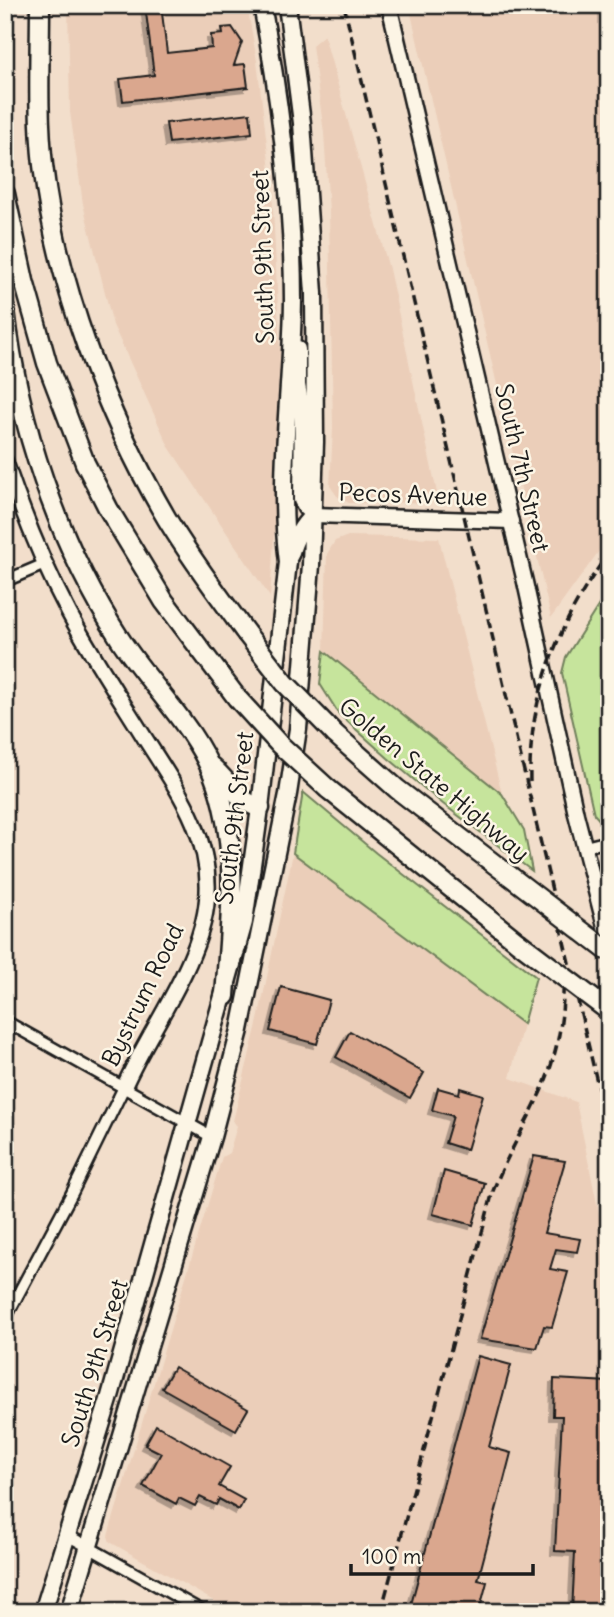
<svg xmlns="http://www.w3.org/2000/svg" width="614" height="1617" font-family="Delius,sans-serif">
	<defs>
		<filter id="shadow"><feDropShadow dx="-4" dy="4" stdDeviation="0" flood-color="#0004"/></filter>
	</defs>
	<rect width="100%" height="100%" fill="#f2decb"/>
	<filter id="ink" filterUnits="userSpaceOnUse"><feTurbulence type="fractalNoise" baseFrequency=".0143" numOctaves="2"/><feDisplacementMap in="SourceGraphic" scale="14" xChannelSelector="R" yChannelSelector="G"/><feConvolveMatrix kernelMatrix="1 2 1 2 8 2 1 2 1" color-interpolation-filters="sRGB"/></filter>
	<g filter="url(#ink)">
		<!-- built -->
		<g fill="#ebceb9">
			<path d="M68,5H247L257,61L272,187L280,351L277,495L270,597L169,447L113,325L83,204L70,112Z"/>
			<path d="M409,5H609V537L551,618Z"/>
			<path d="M324,35L389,269L439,502L349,503L337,496L330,486L333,428L329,212L324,133L312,45Z"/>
			<path d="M348,536L439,538L502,794L324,651L327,554L335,541Z"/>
			<path d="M293,853L523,1024L510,1078L576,1102L609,1262V1612H233L110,1542L108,1536L222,1157L229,1153L237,1126L233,1121L258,1020Z"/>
		</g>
		<!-- green -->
		<g fill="#c6e49c" stroke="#71805c" stroke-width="2">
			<path d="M609,589V827L601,822L594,814L562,673L566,657Z"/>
			<path d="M324,651L502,794L524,830L532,871L443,804L388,758L339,714L320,684Z"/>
			<path d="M303,792L376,853L536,977L523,1024L293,853Z"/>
		</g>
		<!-- building -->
		<g fill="#daa78e" stroke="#1c1c1c" stroke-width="2" filter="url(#shadow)">
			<path d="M145,5H161L167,53L212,48L211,35L223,34L222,28L232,27L242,42L234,65L245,64L248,87L123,101L120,79L154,75Z"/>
			<path d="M250,113L252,133L169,143L166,123Z"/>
			<path d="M281,987L329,1000L317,1044L270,1031Z"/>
			<path d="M350,1031L424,1073L410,1098L336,1057Z"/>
			<path d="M438,1088L459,1094L460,1088L483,1095L467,1150L445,1143L453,1116L432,1110Z"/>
			<path d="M534,1156L565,1161L544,1233L580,1239L577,1252L556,1249L550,1269L568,1272L552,1327L544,1326L537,1348L480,1339Z"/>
			<path d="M444,1171L485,1183L473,1225L433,1214Z"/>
			<path d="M478,1356L511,1365L489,1447L511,1453L478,1580L487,1582L479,1612H409Z"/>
			<path d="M174,1367L248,1409L236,1430L162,1388Z"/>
			<path d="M554,1379L609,1382V1612H572L575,1552L555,1551L562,1416H553Z"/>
			<path d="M156,1425L230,1467L219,1486L244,1500L239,1510L219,1499L216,1505L200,1497L195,1506L179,1498L176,1504L143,1486L161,1453L145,1445Z"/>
		</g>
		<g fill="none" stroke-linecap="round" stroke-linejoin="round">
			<defs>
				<g id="street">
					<path d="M5,581L45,564"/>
					<path d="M585,847L609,841"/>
					<path d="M5,1021L212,1137"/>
					<path d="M5,1319L72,1193L124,1087"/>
					<path d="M67,1535L204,1612"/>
				</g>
				<g id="secondary">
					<path d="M389,5L525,582L576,814L609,942"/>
					<path d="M298,349V385L302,408L301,500L305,508L313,515L511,521"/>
					<path d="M5,461C23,514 43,564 69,613C92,656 120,698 146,740C177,789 213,838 207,899C202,962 149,1029 124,1087"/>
				</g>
				<g id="primary">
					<path d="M290,555C295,538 301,527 313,515"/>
					<path d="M43,1612L109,1400L244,922L260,808L288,562C277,476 292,388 293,301C293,205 280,100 262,5"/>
					<path d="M69,1612L212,1137L240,1030L288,794L298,729L311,565L315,442L314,293L302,123L287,5"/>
				</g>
				<g id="highway">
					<path d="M40,5C40,58 37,112 43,165C56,283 107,417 167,519C191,559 219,596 246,633"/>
					<path d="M5,194L24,281L47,363L85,463L109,510L164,601L237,698"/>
					<path d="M5,310C18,424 58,543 120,639C151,687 199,730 217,785C240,855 230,925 225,996"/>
					<path d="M335,734L397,789L510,876"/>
					<path d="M212,767C229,782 238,801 260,808"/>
					<path d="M328,789L518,942"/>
				</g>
			</defs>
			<!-- street casing -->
			<use href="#street" stroke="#1c1c1c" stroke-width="15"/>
			<!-- secondary casing -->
			<use href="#secondary" stroke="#1c1c1c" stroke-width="19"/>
			<!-- primary casing -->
			<use href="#primary" stroke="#1c1c1c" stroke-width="21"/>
			<!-- highway casing -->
			<use href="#highway" stroke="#1c1c1c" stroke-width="23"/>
			<!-- street -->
			<use href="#street" stroke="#fcf5e5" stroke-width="10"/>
			<!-- secondary -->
			<use href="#secondary" stroke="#fcf5e5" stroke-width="14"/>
			<!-- primary -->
			<use href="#primary" stroke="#fcf5e5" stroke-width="16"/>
			<!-- highway -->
			<use href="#highway" stroke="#fcf5e5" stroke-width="18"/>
			<!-- rail -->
			<g stroke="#1c1c1c" stroke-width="3.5" stroke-dasharray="10 5" stroke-linecap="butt">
				<path d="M344,5L609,1133"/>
				<path d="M530,782C528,697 559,620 609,553"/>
				<path d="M381,1612L493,1191C507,1155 527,1123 542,1089C559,1051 566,1008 562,967"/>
			</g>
			<defs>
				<g id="highway-bridge">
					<path d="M246,633L285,683L335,734"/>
					<path d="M237,698L279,744L328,789"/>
					<path d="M510,876L609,952"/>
					<path d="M518,942L609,1011"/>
				</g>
			</defs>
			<!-- highway-bridge casing -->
			<use href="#highway-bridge" stroke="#1c1c1c" stroke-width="23" stroke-linecap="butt"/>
			<!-- highway-bridge -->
			<use href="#highway-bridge" stroke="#fcf5e5" stroke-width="18"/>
		</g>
	</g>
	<g text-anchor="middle" stroke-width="5" stroke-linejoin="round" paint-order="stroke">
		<!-- street labels -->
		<g font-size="24" fill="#1c1c1c" stroke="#fcf5e5">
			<text transform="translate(263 257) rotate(-92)" y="8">South 9th Street</text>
			<text transform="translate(522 468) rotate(77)" y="8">South 7th Street</text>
			<text transform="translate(413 495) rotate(2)" y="8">Pecos Avenue</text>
			<text transform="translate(434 780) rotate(40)" y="8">Golden State Highway</text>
			<text transform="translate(235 818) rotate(-83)" y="8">South 9th Street</text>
			<text transform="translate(143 995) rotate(-64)" y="8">Bystrum Road</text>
			<text transform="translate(95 1363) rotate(-73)" y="8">South 9th Street</text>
		</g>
	</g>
	<!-- margin -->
	<rect width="614" height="1617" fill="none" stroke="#fcf5e5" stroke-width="28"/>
	<rect x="14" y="14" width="586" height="1589" fill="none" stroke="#1c1c1c" stroke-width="2.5" filter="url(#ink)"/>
	<!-- scale -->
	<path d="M351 1564v10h182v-10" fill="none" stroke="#1c1c1c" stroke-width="3.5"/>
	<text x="362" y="1564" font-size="21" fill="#1c1c1c" stroke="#fcf5e5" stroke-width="5" paint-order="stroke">100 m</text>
</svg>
